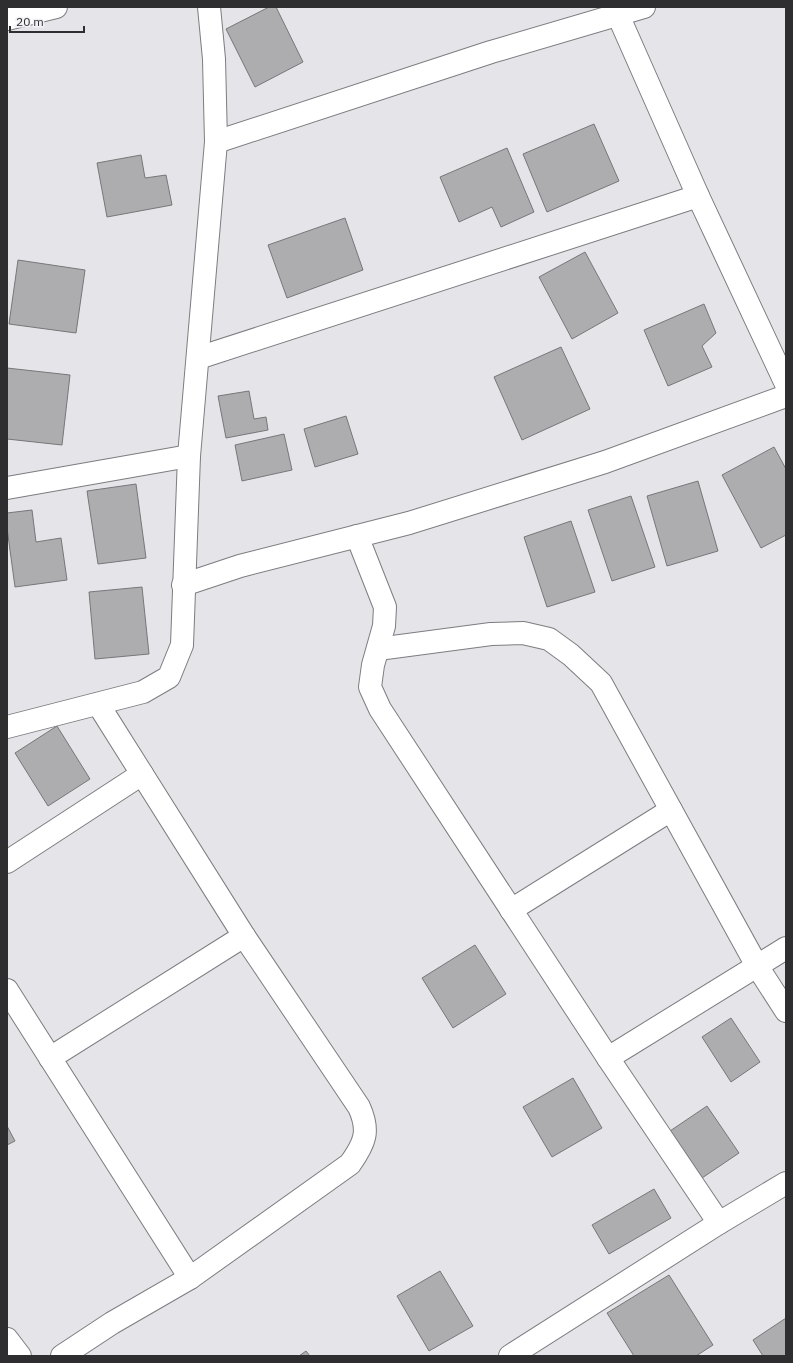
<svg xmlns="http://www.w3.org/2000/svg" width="793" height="1363" font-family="'IBM Plex Sans',sans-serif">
	<rect width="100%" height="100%" fill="#e5e4e8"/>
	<!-- building -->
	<g fill="#adacaf" stroke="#777679">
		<path d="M269,7H276L303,62L255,87L226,29Z"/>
		<path d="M594,124L619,181L547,212L523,154Z"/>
		<path d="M507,148L534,212L501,227L492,207L459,222L440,177Z"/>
		<path d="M141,155L145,178L166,175L172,205L107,217L97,163Z"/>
		<path d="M345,218L363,270L287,298L268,245Z"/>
		<path d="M585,252L618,313L572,339L539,277Z"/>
		<path d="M18,260L85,270L76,333L9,324Z"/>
		<path d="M704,304L716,333L702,346L712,367L668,386L644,330Z"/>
		<path d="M561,347L590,409L522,440L494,377Z"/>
		<path d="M7,368L70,375L62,445L7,439Z"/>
		<path d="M249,391L254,419L266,417L268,430L226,438L218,396Z"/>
		<path d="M346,416L358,454L315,467L304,429Z"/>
		<path d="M284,434L292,470L242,481L235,445Z"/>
		<path d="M774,447L786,469V535L761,548L722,475Z"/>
		<path d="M698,481L718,551L667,566L647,496Z"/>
		<path d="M136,484L146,558L98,564L87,491Z"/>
		<path d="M631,496L655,567L612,581L588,510Z"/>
		<path d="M32,510L36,542L61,538L67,580L15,587L7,528V513Z"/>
		<path d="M571,521L595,592L547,607L524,537Z"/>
		<path d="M142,587L149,654L95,659L89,592Z"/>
		<path d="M57,726L90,779L48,806L15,753Z"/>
		<path d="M475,945L506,994L453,1028L422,978Z"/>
		<path d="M731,1018L760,1062L731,1082L702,1037Z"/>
		<path d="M573,1078L602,1128L552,1157L523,1107Z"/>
		<path d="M707,1106L739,1153L702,1178L670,1131Z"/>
		<path d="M7,1126L15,1141L7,1145Z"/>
		<path d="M654,1189L671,1218L609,1254L592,1225Z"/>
		<path d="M440,1271L473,1326L429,1351L397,1296Z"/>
		<path d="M669,1275L713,1345L696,1356H634L607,1313Z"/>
		<path d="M786,1318V1356H763L753,1340Z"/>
		<path d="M306,1351L310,1356H299Z"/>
	</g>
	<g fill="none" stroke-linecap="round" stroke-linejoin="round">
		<defs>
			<g id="minor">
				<path d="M618,15L698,196L786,384"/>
				<path d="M7,19L56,7"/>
				<path d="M216,142L491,52L644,7"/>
				<path d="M198,358L698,196"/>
				<path d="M7,488L189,456"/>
				<path d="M357,536L385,607L384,626L373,665L370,687L380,709L608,1058L719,1223"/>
				<path d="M183,585L240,566L409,523L605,462L786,396"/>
				<path d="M378,649L491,634L523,633L549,639L571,655L601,683L757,966L786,1011"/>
				<path d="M7,727L143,692L169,677L182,645L189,456L216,142L214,59L209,7"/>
				<path d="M7,862L142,774"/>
				<path d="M511,910L671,810"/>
				<path d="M7,990L190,1278"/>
				<path d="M50,1058L244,936"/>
				<path d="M608,1058L786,948"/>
				<path d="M7,1339L20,1356"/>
				<path d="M62,1356L112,1323L190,1278L350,1164C365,1143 370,1131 359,1107L244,936L98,704"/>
				<path d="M510,1356L719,1223L786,1183"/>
			</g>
		</defs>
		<!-- minor casing -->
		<use href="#minor" stroke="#7d7c80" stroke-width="24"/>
		<!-- minor -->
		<use href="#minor" stroke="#fff" stroke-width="22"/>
	</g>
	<!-- border -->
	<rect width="793" height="1363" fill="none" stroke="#2e2d2f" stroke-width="16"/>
	<!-- scale -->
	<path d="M10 26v6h74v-6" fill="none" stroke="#2e2d2f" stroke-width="2"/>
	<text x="16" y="26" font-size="12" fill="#2e2d2f" stroke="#f2f1f5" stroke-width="3" paint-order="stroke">20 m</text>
</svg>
